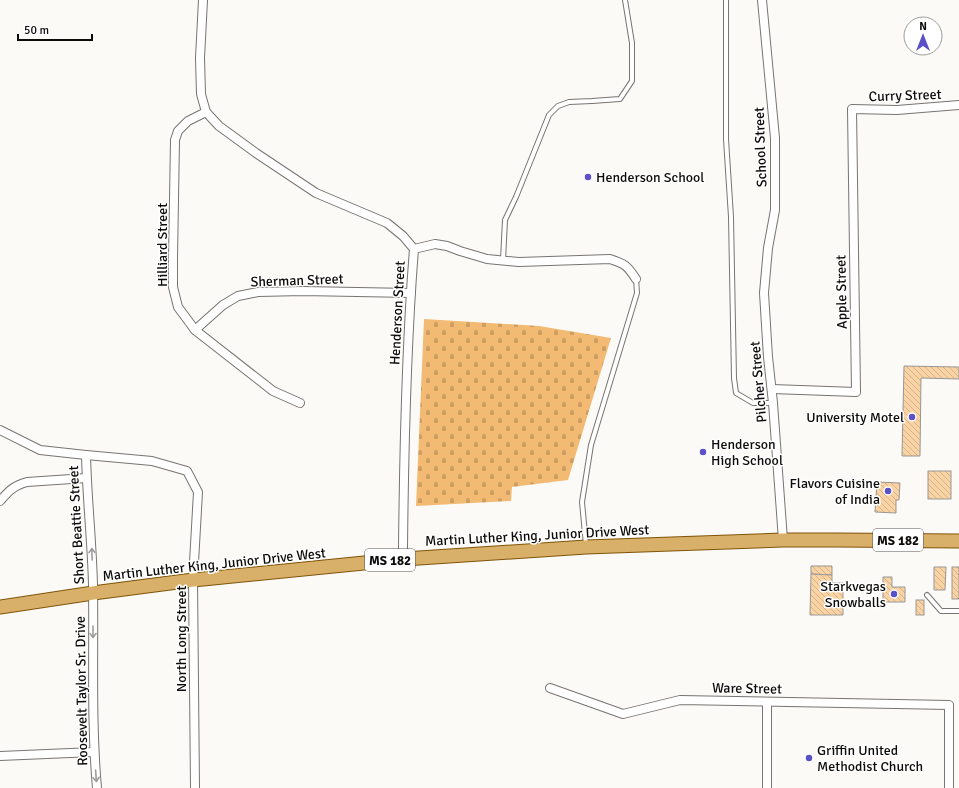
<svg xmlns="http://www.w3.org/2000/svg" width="959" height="788" font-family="Signika,sans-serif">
	<defs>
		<pattern id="cemetery-stones" width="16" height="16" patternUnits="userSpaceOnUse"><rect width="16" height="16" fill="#f2ba73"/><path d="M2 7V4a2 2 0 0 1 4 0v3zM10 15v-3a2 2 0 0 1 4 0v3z" fill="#ce9f62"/></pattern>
		<pattern id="building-back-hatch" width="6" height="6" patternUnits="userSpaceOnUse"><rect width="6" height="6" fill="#fad3a4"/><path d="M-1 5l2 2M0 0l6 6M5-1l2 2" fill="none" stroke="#d5b48c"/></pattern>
	</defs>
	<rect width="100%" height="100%" fill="#fcfaf7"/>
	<!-- cemetery -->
	<path fill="url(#cemetery-stones)" d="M424,319L539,326L611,338L568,480L512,487L511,501L416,506Z"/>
	<!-- building -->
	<g fill="url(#building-back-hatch)" stroke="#999694">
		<path d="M904,366L959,367V379L921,378L920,456H902Z"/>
		<rect x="928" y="471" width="23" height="28"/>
		<path d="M877,482L900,483L899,500H896V513L875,512Z"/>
		<path d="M811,566H832V575L811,574Z"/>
		<path d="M934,567H946L945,590H934Z"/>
		<rect x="952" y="567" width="7" height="32"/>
		<path d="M811,574L832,575V583H843V615H810Z"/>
		<path d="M883,577H892V587H905V602H883Z"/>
		<rect x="916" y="600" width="8" height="15"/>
	</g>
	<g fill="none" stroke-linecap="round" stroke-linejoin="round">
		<defs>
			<g id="service">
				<path d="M726,0V139L731,217L734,378L736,393L753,403H773"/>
				<path d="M503,260L505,220L516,197L549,115L558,106L569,102L592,101L620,99L632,81V43L625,0"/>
				<path d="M586,545L582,502L591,445L637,293L636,279"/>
				<path d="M927,595L941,611H959"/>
			</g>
			<g id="minor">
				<path d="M203,0L200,58L201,94L206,112L219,126L256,153L316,193L387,223L403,236L414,249C406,348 404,448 403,548L404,559"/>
				<path d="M762,0L775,138V210L768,248L764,293L768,357L773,403L783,540"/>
				<path d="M206,112L188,121L178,131L175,140L173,258V287L178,307L195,330L273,391L300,403"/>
				<path d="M414,249L435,244L447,246L460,251L487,259L519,262L610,259C625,264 627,265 636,279"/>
				<path d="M195,330L223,305L238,296L258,292L303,291L411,293"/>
				<path d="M772,389L856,392L852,109L897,110L959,105"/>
				<path d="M0,430L40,450L86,455L152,461L187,471L198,492L193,580L195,788"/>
				<path d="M86,455C87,498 92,542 93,585C94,653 91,721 97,788"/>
				<path d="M0,501C9,491 13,486 27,482L86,478"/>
				<path d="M550,688L623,714L680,700L949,705V788"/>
				<path d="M0,756L94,752"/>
				<path d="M767,788V702"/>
			</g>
			<path id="primary" d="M0,607L93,593L193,580L404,559L586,547L783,540H837L959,541"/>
		</defs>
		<!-- service casing -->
		<use href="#service" stroke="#777472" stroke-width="6"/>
		<!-- minor casing -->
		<use href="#minor" stroke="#777472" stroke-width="10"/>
		<!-- primary casing -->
		<use href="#primary" stroke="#805408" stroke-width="15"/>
		<!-- service -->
		<use href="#service" stroke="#fff" stroke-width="4"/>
		<!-- minor -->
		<use href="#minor" stroke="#fff" stroke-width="8"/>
		<!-- primary -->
		<use href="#primary" stroke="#d8b06a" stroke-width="13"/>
	</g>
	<!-- one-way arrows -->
	<defs><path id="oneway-shaft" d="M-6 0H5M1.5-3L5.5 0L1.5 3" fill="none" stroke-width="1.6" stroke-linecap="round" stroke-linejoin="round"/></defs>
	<g stroke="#9e9d9d">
		<use href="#oneway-shaft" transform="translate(92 554) rotate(-92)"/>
		<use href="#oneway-shaft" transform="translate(93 632) rotate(90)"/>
		<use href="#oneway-shaft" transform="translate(96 776) rotate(86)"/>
	</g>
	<!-- markers -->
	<g fill="#5a50c8" stroke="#fff" stroke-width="1.5">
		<circle cx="588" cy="177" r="4"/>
		<circle cx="912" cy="417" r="4"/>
		<circle cx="703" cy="452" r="4"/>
		<circle cx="888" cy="491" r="4"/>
		<circle cx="894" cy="594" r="4"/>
		<circle cx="809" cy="758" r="4"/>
	</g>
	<g text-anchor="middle" stroke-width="3" stroke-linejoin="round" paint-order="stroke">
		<!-- shield labels -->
		<g fill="#fff" stroke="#555454" stroke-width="1">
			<rect x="873" y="529" width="50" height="22" rx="3"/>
			<rect x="365" y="549" width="50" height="22" rx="3"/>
		</g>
		<g font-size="13" font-weight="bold" fill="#0c0b0a">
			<text x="898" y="545">MS 182</text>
			<text x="390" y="565">MS 182</text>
		</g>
		<!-- street labels -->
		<g font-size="14" fill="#0c0b0a" stroke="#fff">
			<text transform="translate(905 95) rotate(-2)" y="5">Curry Street</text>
			<text transform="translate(760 147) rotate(-92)" y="5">School Street</text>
			<text transform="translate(162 245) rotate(-90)" y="5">Hilliard Street</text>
			<text transform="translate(297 280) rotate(-2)" y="5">Sherman Street</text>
			<text transform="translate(841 292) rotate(-91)" y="5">Apple Street</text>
			<text transform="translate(397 313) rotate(-87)" y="5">Henderson Street</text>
			<text transform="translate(758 382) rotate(-95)" y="5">Pilcher Street</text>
			<text transform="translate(76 525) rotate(-93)" y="5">Short Beattie Street</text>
			<text transform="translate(537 535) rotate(-3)" y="5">Martin Luther King, Junior Drive West</text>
			<text transform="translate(214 564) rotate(-6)" y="5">Martin Luther King, Junior Drive West</text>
			<text transform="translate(181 639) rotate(-90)" y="5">North Long Street</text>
			<text transform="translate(747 688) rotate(1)" y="5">Ware Street</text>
			<text transform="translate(81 691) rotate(-91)" y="5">Roosevelt Taylor Sr. Drive</text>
		</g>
		<!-- poi labels -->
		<g font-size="14" fill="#0c0b0a" stroke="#fff" text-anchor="start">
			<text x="596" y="182">Henderson School</text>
			<text x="904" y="422" text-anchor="end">University Motel</text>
			<text x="711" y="449">Henderson<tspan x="711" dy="16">High School</tspan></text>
			<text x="880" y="488" text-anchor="end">Flavors Cuisine<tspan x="880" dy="16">of India</tspan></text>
			<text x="886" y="591" text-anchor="end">Starkvegas<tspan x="886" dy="16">Snowballs</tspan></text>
			<text x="817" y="755">Griffin United<tspan x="817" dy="16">Methodist Church</tspan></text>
		</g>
	</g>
	<!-- north arrow -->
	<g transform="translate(923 36)"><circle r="19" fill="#ffffff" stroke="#9e9d9d"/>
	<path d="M0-3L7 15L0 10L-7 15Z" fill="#5a50c8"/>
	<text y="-6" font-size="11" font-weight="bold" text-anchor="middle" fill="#0c0b0a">N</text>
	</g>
	<!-- scale -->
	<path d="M18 34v6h74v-6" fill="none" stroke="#0c0b0a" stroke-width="2"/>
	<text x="24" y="34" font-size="12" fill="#0c0b0a" stroke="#ffffff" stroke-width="3" paint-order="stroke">50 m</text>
</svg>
